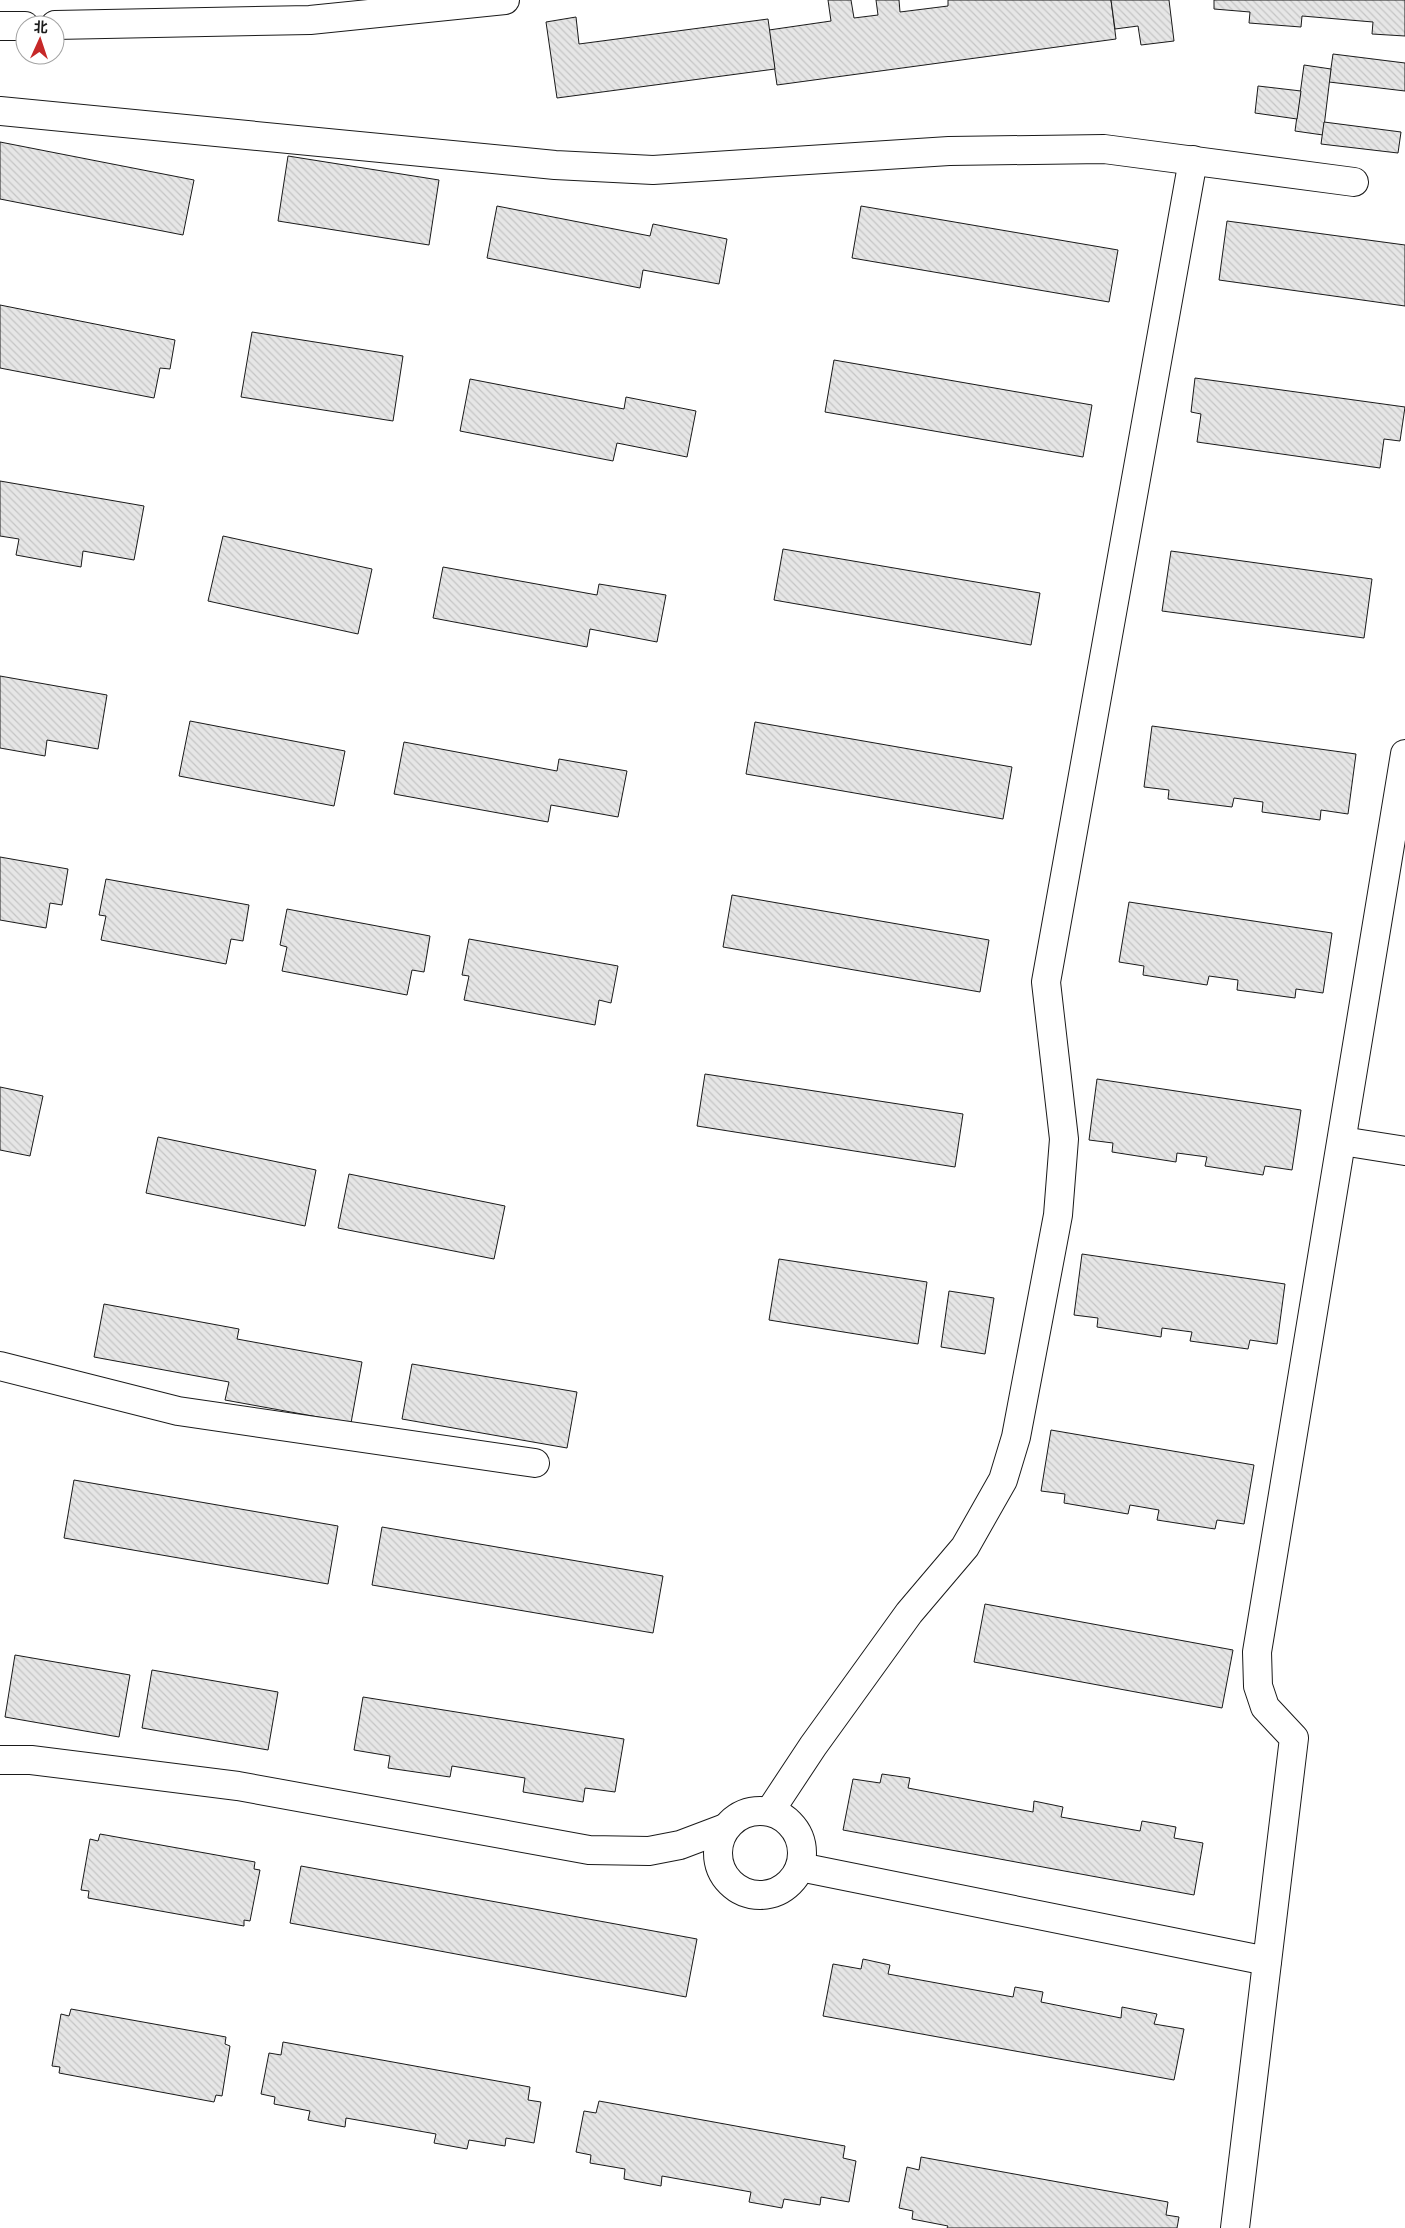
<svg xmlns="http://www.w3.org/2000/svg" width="1405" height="2228" font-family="Georgia,'Noto Sans SC',serif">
	<defs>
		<pattern id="building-back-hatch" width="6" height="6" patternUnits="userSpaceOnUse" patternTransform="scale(1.25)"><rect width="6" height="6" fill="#e6e6e6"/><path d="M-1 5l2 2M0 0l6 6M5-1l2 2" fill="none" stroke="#c5c5c5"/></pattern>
	</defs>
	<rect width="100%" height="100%" fill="#fff"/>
	<!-- building -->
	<g fill="url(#building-back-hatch)" stroke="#1a1a1a">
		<path d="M828,0H851L854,18L878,15L876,0H899L900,12L948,6V0H1111L1116,39L777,85L769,30L831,21Z"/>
		<path d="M1111,0H1169L1174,41L1141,45L1138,26L1115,29Z"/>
		<path d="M1214,0H1405V36L1372,34L1373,22L1302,16L1301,27L1249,23L1250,12L1214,9Z"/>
		<path d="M576,17L579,44L768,19L775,69L557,98L546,22Z"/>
		<path d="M1333,54L1405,63V91L1329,82Z"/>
		<path d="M1304,65L1331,69L1323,135L1295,131Z"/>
		<path d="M1258,86L1301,91L1297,119L1255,113Z"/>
		<path d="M1324,122L1401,132L1398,153L1321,144Z"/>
		<path d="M0,142L194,180L183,235L0,199Z"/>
		<path d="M288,156L439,180L429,245L278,221Z"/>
		<path d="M497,206L650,236L653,224L727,239L719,284L643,270L640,288L487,258Z"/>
		<path d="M861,206L1118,250L1109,302L852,258Z"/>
		<path d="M1227,221L1405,245V306L1219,280Z"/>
		<path d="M0,305L175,340L170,369L160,368L154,398L0,368Z"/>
		<path d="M252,332L403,356L393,421L241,397Z"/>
		<path d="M834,360L1092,405L1083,457L825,412Z"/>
		<path d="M1195,378L1405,407L1400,441L1384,439L1380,468L1197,442L1201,414L1191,412Z"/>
		<path d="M470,379L624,409L626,397L696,411L687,457L617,443L613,461L460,431Z"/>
		<path d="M0,481L144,506L134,560L83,551L81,567L16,555L19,539L0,536Z"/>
		<path d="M223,536L372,569L358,634L208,601Z"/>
		<path d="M783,549L1040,593L1031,645L774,600Z"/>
		<path d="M1171,551L1372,579L1364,638L1162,611Z"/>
		<path d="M443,567L597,595L599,584L666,595L657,642L590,629L587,647L433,618Z"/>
		<path d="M0,676L107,695L98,749L47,740L45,756L0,748Z"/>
		<path d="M190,721L345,751L334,806L179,776Z"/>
		<path d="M755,722L1012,767L1003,819L746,774Z"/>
		<path d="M1152,726L1356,754L1348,814L1321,810L1320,820L1262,812L1263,802L1234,798L1232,807L1168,799L1169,790L1144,787Z"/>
		<path d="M404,742L557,771L559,759L627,771L618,817L551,805L548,822L394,794Z"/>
		<path d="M0,857L68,869L62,905L50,903L46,928L0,920Z"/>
		<path d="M106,879L249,905L243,941L231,939L226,964L101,940L106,916L99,915Z"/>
		<path d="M732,895L989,940L980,992L723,947Z"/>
		<path d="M1129,902L1332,933L1323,993L1296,989L1295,998L1237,990L1238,980L1209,976L1207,985L1143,975L1144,966L1119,962Z"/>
		<path d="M287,909L430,936L424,972L412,970L407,995L282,971L287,947L280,945Z"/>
		<path d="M469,939L618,966L611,1003L599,1000L595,1025L464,1000L469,976L462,975Z"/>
		<path d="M705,1074L963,1114L955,1167L697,1126Z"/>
		<path d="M1097,1079L1301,1110L1292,1170L1265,1166L1263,1175L1205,1166L1207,1157L1177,1153L1176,1162L1112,1152L1113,1143L1089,1140Z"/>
		<path d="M0,1087L43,1096L30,1156L0,1150Z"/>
		<path d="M158,1137L316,1170L305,1226L146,1193Z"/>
		<path d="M349,1174L505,1206L494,1259L338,1228Z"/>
		<path d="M1082,1254L1285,1284L1277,1344L1250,1340L1248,1349L1190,1341L1192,1332L1162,1328L1161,1337L1097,1327L1098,1318L1074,1315Z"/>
		<path d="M779,1259L927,1282L918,1344L769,1320Z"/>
		<path d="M949,1291L994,1298L985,1354L941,1347Z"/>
		<path d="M104,1304L239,1329L237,1339L362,1362L351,1423L225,1400L229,1382L94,1357Z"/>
		<path d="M412,1364L577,1392L567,1448L402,1419Z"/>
		<path d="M1051,1430L1254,1465L1244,1524L1217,1520L1215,1529L1157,1520L1159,1510L1130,1505L1128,1514L1064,1503L1065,1494L1041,1491Z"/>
		<path d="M74,1480L338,1526L328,1584L64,1538Z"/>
		<path d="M382,1527L663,1576L653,1633L372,1585Z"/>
		<path d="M985,1604L1233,1650L1222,1708L974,1662Z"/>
		<path d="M15,1655L130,1675L119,1737L5,1717Z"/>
		<path d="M152,1670L278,1692L268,1750L142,1728Z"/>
		<path d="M363,1697L624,1739L615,1792L585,1788L583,1802L523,1792L525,1778L452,1766L450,1777L388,1768L390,1756L354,1750Z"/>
		<path d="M882,1774L910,1778L908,1788L1033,1812L1034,1801L1063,1807L1061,1817L1140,1831L1142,1821L1176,1827L1174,1838L1203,1843L1194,1895L843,1830L853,1779L880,1783Z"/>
		<path d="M100,1834L255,1862L254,1869L260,1870L250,1921L244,1920V1926L88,1898L89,1891L81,1890L90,1839L98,1841Z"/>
		<path d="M301,1866L697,1939L686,1997L290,1923Z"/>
		<path d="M863,1959L890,1965L888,1974L1013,1997L1015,1987L1043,1992L1041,2002L1121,2018L1122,2007L1157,2014L1154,2024L1184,2029L1174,2080L823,2016L833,1964L861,1969Z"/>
		<path d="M71,2009L226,2037L225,2044L230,2046L222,2096L216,2095L214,2102L59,2073L60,2067L52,2066L61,2014L69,2016Z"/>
		<path d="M283,2042L530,2087L528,2100L541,2102L534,2143L506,2138L505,2146L469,2140L467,2149L434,2143L436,2134L346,2118L345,2127L308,2120L310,2111L274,2104L275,2097L261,2094L269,2053L281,2055Z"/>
		<path d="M599,2101L845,2146L843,2158L856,2161L849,2202L821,2197L820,2205L784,2199L782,2208L749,2202L751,2192L662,2176L661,2186L624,2179L625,2169L590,2163L591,2155L576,2152L584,2111L596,2113Z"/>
		<path d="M921,2157L1168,2202L1166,2215L1179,2217L1177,2228H947L948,2226L912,2219L913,2211L899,2208L907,2167L919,2170Z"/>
	</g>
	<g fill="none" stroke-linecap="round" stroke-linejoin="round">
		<defs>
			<g id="minor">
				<path d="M55,25L310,20L505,0"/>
				<path d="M0,26H25"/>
				<path d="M0,111L555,165L653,170L949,151L1104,149L1354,182"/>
				<path d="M1342,1141L1405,1151"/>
				<path d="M0,1366L178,1411L535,1463"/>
				<path d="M0,1760H31L238,1786L589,1850L649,1851L680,1845L725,1828"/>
				<path d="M770,1811L813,1746L909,1613L965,1547L1003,1480L1016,1437L1058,1215L1064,1139L1046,982L1193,160"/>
				<circle cx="760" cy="1853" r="42"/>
				<path d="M800,1867L1267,1961"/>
				<path d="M1235,2228L1294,1738L1265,1707L1258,1686L1257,1652L1405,754"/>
			</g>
		</defs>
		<!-- minor casing -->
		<use href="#minor" stroke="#1a1a1a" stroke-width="30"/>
		<!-- minor -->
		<use href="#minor" stroke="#fff" stroke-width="28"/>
	</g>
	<!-- north arrow -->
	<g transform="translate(40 40) rotate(3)"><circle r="24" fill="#ffffff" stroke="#a3a3a3"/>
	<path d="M0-4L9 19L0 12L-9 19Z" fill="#c62828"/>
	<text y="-8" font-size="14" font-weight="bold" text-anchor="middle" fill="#1a1a1a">北</text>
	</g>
</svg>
